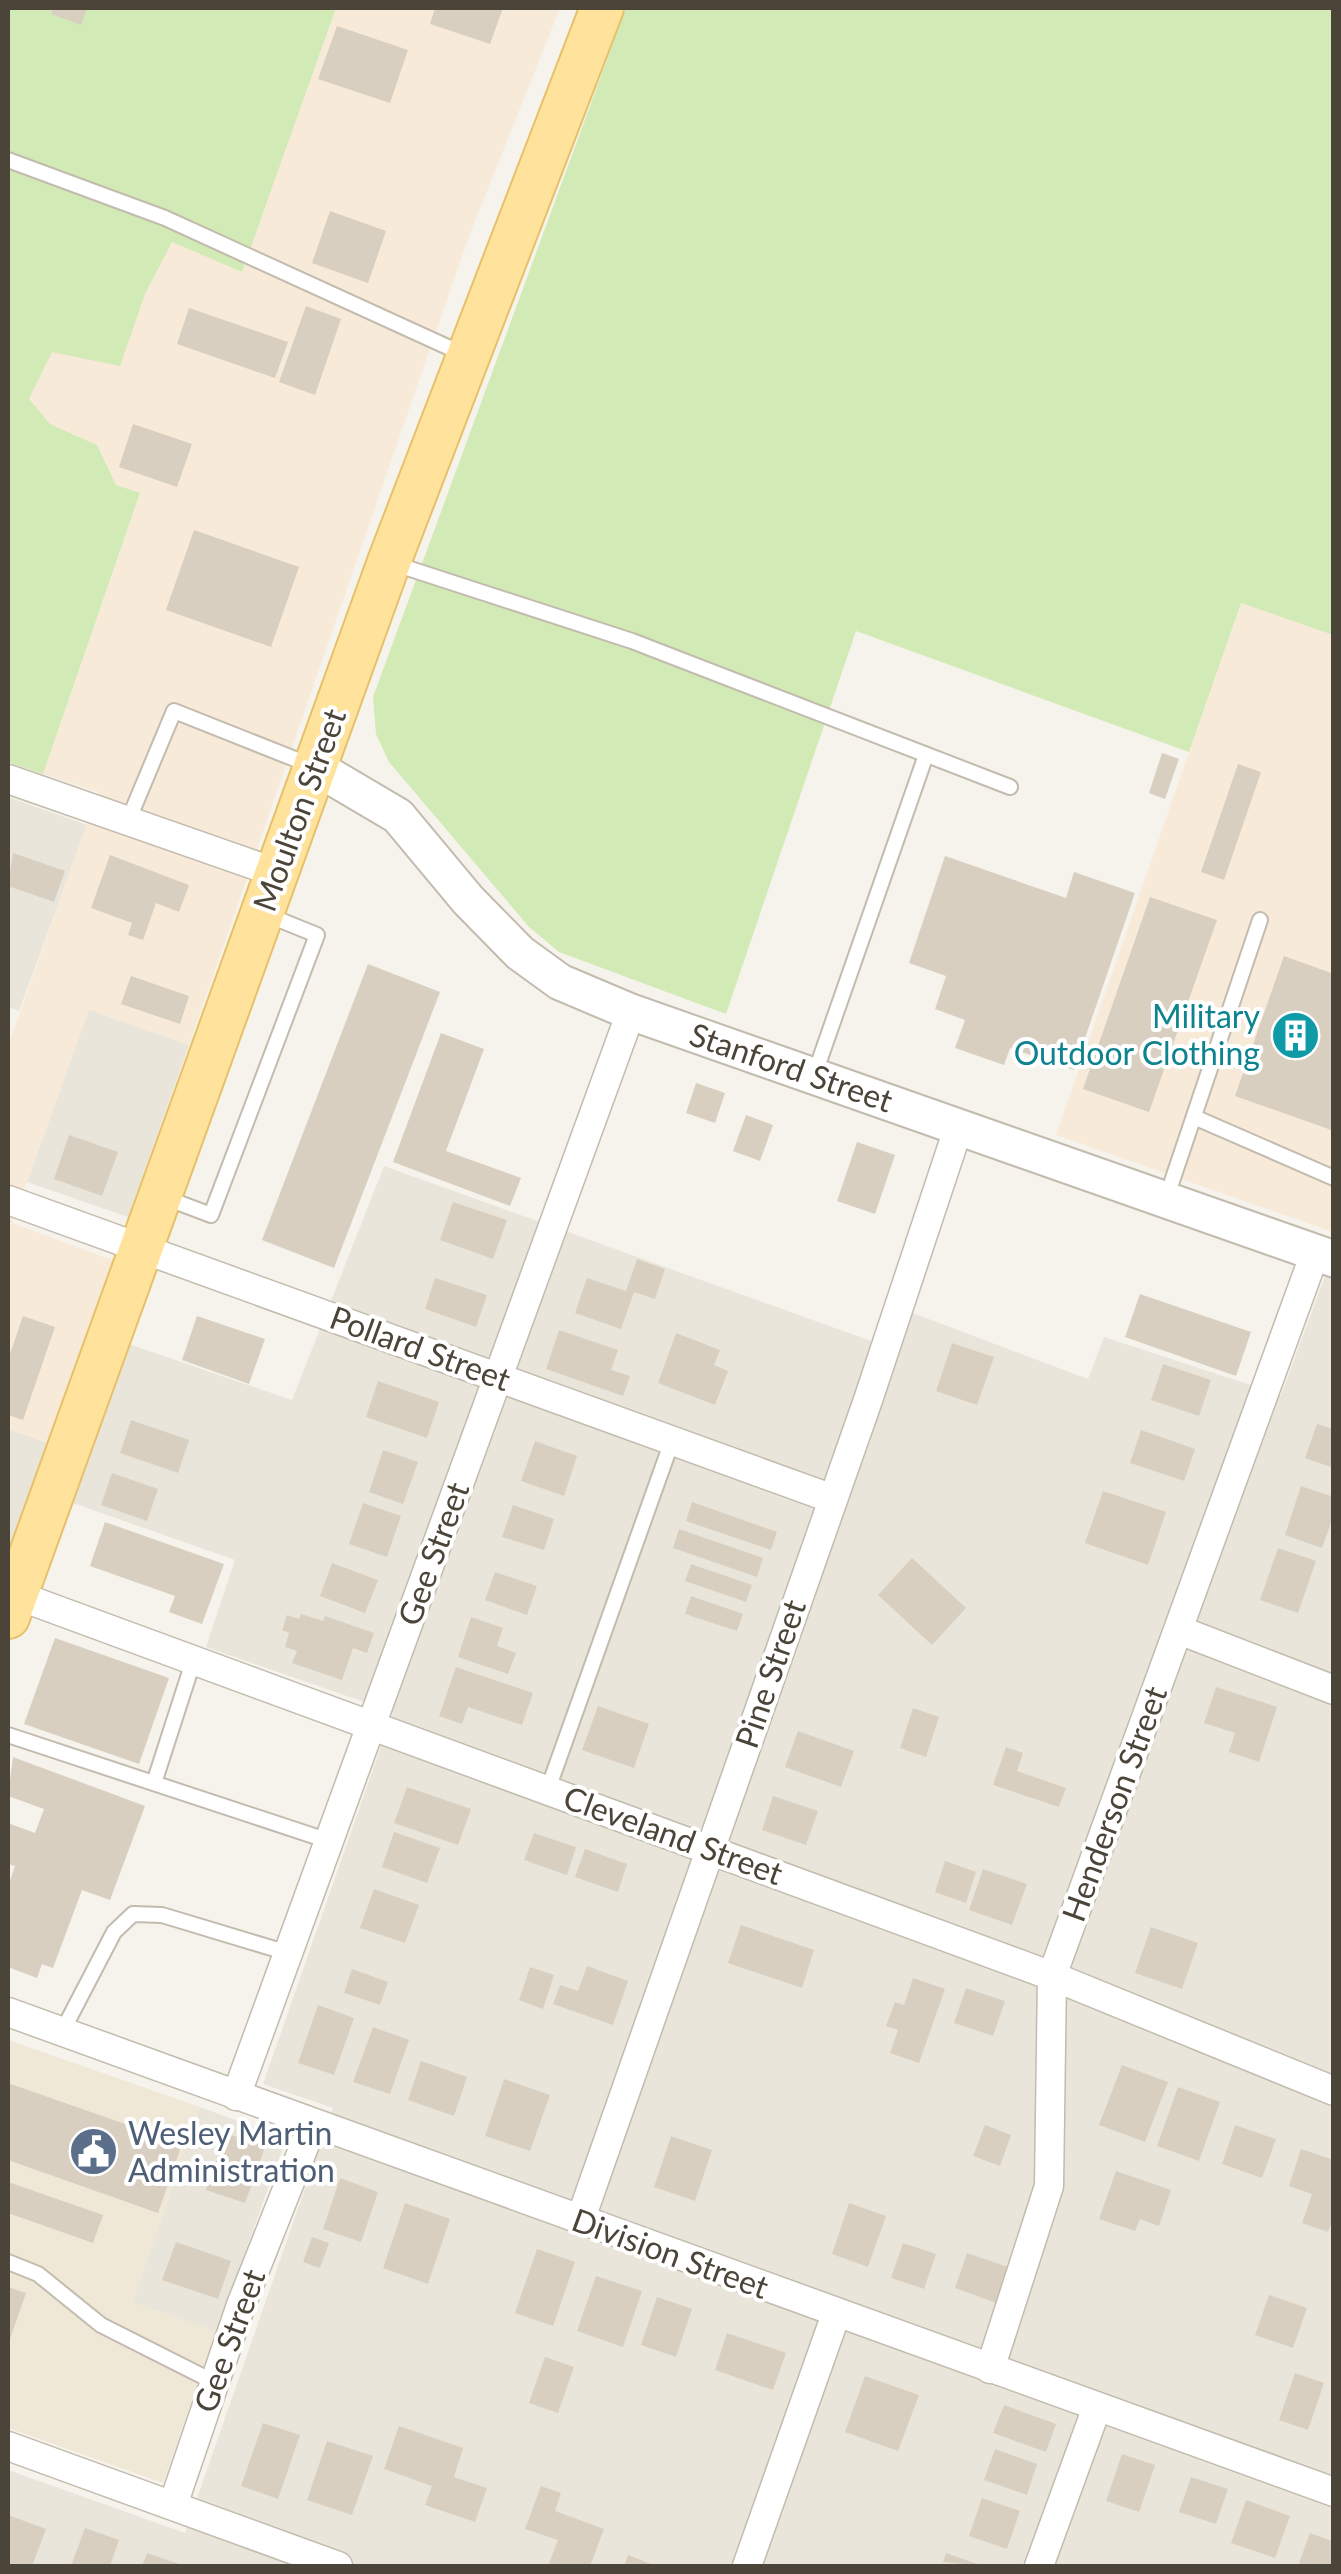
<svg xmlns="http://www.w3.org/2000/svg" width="1341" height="2574" font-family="Lato,sans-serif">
	<rect width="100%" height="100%" fill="#f6f3ec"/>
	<!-- residential -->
	<g fill="#eae5da">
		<path d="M8,797L87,825L19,1011L8,1007Z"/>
		<path d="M89,1009L189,1045L128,1217L27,1182Z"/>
		<path d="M384,1166L896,1350L910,1312L1088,1379L1104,1337L1281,1395L1325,1276L1333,1279V2566H8V2470L185,2533L333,2108L263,2084L393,1712L206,1647L235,1560L70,1502L126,1343L292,1400Z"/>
		<path d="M8,1429L49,1443L8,1557Z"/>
		<path d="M200,2107L286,2139L216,2332L132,2302Z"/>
	</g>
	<!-- commercial -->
	<g fill="#f7ead8">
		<path d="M336,8H560L469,236L189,1045L89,1010L12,1223L115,1261L49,1443L8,1429V1046L98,792L43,774L140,494L116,485L97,445L50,424L29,399L52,352L145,294L172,242L242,271Z"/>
		<path d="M1241,603L1333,635V1232L1056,1135Z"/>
	</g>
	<!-- education -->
	<path fill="#efe8d6" d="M8,2040L200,2107L132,2302L216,2332L163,2483L8,2428Z"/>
	<!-- green -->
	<g fill="#d2eab5">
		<path d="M8,8H336L242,272L172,242L145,294L120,366L52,352L29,399L50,424L97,445L116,485L140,493L43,774L8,762Z"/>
		<path d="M626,8L1333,9V635L1241,603L1189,752L856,631L726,1014L559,952L529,927L389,762L376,734L373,697Z"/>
	</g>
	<!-- building -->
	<g fill="#d8cfc1">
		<path d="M53,8H87L81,25L51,14Z"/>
		<path d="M435,8H503L490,44L430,24Z"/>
		<path d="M337,26L408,50L390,103L318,79Z"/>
		<path d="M330,211L386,231L368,283L312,263Z"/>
		<path d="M306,306L341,319L315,395L279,382Z"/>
		<path d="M189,308L288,342L275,378L177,344Z"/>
		<path d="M133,424L192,444L177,487L119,467Z"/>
		<path d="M194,530L299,567L271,647L166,610Z"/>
		<path d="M1162,753L1179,759L1165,799L1149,793Z"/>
		<path d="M1238,764L1261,772L1224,880L1201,872Z"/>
		<path d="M13,853L65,871L54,902L8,886Z"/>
		<path d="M110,855L189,885L179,912L156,903L143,940L128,935L132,923L91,908Z"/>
		<path d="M945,856L1066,898L1074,872L1135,893L1074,1070L1010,1048L1004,1065L955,1048L965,1020L935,1009L946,976L909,963Z"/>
		<path d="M1150,897L1217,920L1149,1112L1083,1089Z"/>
		<path d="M1284,956L1334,974V1131L1235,1096Z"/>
		<path d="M368,964L440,992L334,1268L262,1240Z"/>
		<path d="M131,976L189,996L180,1024L121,1004Z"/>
		<path d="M441,1033L484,1049L446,1151L521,1178L510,1206L393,1162Z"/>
		<path d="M696,1083L725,1093L715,1123L686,1113Z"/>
		<path d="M746,1115L773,1125L760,1161L733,1151Z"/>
		<path d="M69,1135L118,1152L102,1196L54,1179Z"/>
		<path d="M857,1142L895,1155L875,1214L837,1201Z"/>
		<path d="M453,1202L507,1220L493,1259L440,1240Z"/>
		<path d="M637,1259L665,1269L655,1299L634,1292L621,1329L575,1313L587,1278L626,1291Z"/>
		<path d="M435,1278L487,1295L476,1327L425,1309Z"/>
		<path d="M1140,1294L1251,1332L1236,1376L1125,1337Z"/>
		<path d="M23,1316L55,1327L23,1420L8,1415V1360Z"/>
		<path d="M197,1316L265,1339L249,1384L182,1360Z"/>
		<path d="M559,1330L618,1350L611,1370L630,1376L623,1396L546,1369Z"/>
		<path d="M676,1333L720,1350L714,1365L728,1371L715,1405L658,1383Z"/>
		<path d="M952,1343L994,1357L977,1405L936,1391Z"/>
		<path d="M1163,1364L1211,1380L1199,1416L1151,1400Z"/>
		<path d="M378,1381L439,1402L427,1438L366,1417Z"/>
		<path d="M131,1420L189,1440L178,1473L120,1453Z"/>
		<path d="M1317,1424L1334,1429V1468L1305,1458Z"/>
		<path d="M1141,1430L1195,1449L1184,1481L1130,1463Z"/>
		<path d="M535,1441L577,1456L564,1496L521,1481Z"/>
		<path d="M383,1450L418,1462L403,1504L369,1492Z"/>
		<path d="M112,1473L158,1489L147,1521L101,1505Z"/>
		<path d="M1301,1486L1334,1497V1514L1322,1548L1285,1535Z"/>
		<path d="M1103,1491L1166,1512L1148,1565L1085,1543Z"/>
		<path d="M692,1502L777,1532L771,1550L686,1521Z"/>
		<path d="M363,1503L401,1516L387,1557L349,1544Z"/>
		<path d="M513,1505L554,1519L544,1550L502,1537Z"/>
		<path d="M105,1522L224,1564L202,1624L169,1612L175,1596L90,1566Z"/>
		<path d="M679,1529L763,1558L757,1577L673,1548Z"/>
		<path d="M1278,1548L1316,1561L1298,1613L1260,1600Z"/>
		<path d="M912,1558L966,1608L932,1645L878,1595Z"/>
		<path d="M332,1563L378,1580L365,1613L320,1596Z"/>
		<path d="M691,1564L752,1585L746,1602L685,1581Z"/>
		<path d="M495,1572L537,1586L527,1615L485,1600Z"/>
		<path d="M691,1596L743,1614L737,1631L685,1614Z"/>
		<path d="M301,1614L323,1621L325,1616L374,1633L367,1653L353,1648L342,1680L292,1663L297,1651L285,1647L289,1633L282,1630L287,1615L299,1619Z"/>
		<path d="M471,1617L503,1628L497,1646L516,1653L508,1674L458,1657Z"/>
		<path d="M55,1638L169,1678L139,1764L24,1724Z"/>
		<path d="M456,1667L533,1693L522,1725L468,1707L462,1724L439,1716Z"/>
		<path d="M1216,1687L1277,1707L1259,1762L1229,1752L1235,1733L1204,1723Z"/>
		<path d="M598,1706L649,1724L634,1768L582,1750Z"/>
		<path d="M913,1708L939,1717L926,1757L900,1748Z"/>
		<path d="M798,1731L854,1751L841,1787L785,1767Z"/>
		<path d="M1006,1747L1023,1753L1017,1771L1066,1788L1059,1807L993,1785Z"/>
		<path d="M13,1757L145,1806L110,1900L82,1890L53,1968L42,1964L37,1978L8,1967V1886L15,1866L8,1864V1823L35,1833L44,1809L8,1796Z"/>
		<path d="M407,1787L471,1809L458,1845L394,1823Z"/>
		<path d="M773,1796L818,1811L806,1845L762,1830Z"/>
		<path d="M394,1832L440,1848L427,1883L382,1867Z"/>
		<path d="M534,1833L576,1847L567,1875L524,1860Z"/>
		<path d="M585,1849L627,1864L618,1892L575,1877Z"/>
		<path d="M945,1861L976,1872L966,1903L935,1892Z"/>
		<path d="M983,1869L1027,1884L1012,1925L969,1910Z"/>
		<path d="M374,1889L419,1905L405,1943L360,1928Z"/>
		<path d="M741,1925L814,1950L802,1988L728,1963Z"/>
		<path d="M1151,1927L1198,1943L1182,1989L1135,1973Z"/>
		<path d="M587,1966L628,1981L613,2025L553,2004L560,1985L578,1991Z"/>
		<path d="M530,1967L554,1975L543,2009L519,2000Z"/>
		<path d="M352,1969L388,1982L380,2005L344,1993Z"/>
		<path d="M913,1978L945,1989L919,2063L890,2053L898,2030L886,2026L895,2002L904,2005Z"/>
		<path d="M966,1988L1005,2001L993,2036L954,2023Z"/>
		<path d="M318,2005L354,2018L334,2075L298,2063Z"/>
		<path d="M373,2027L409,2040L390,2094L353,2082Z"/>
		<path d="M421,2061L467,2077L454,2116L408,2100Z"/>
		<path d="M1122,2065L1168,2082L1145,2142L1099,2125Z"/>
		<path d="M504,2079L550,2095L530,2151L485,2136Z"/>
		<path d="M8,2083L182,2144L158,2213L8,2160Z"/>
		<path d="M1178,2087L1220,2102L1199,2161L1157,2146Z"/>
		<path d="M985,2125L1011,2135L1000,2166L973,2156Z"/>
		<path d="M1235,2125L1276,2139L1262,2178L1222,2164Z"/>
		<path d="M226,2133L265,2147L245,2203L206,2190Z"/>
		<path d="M671,2136L712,2150L695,2201L654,2187Z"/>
		<path d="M1301,2149L1334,2160V2216L1328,2232L1302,2223L1312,2194L1289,2186Z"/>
		<path d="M1116,2171L1171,2190L1159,2226L1140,2219L1135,2231L1099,2219Z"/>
		<path d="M340,2178L378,2192L361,2242L323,2229Z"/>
		<path d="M8,2182L103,2215L93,2243L8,2213Z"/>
		<path d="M405,2203L450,2219L428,2284L383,2268Z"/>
		<path d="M849,2203L886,2216L868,2267L832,2254Z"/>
		<path d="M312,2237L329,2243L320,2268L303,2262Z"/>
		<path d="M176,2242L231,2261L218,2299L162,2280Z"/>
		<path d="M903,2243L936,2254L924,2289L891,2278Z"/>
		<path d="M537,2249L575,2262L553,2326L515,2313Z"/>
		<path d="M967,2253L1008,2267L996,2303L955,2288Z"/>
		<path d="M596,2276L642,2291L623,2347L577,2331Z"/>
		<path d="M8,2287L26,2293L8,2345Z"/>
		<path d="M1269,2295L1307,2308L1293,2348L1255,2335Z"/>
		<path d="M657,2297L692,2309L676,2357L641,2345Z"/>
		<path d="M727,2333L786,2353L773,2390L715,2370Z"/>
		<path d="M545,2357L574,2367L558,2413L529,2403Z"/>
		<path d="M1295,2373L1324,2383L1308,2430L1279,2420Z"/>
		<path d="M865,2376L919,2395L898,2451L845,2432Z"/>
		<path d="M1004,2405L1056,2424L1046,2452L993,2433Z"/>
		<path d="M263,2423L300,2435L278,2499L241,2486Z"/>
		<path d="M399,2426L463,2448L454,2477L487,2488L475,2522L425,2505L432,2486L384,2469Z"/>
		<path d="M327,2441L373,2456L352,2515L307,2500Z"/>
		<path d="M995,2449L1037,2464L1027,2495L984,2480Z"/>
		<path d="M1122,2454L1155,2465L1139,2512L1106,2501Z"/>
		<path d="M1191,2477L1228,2489L1216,2524L1179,2512Z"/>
		<path d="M541,2486L561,2493L555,2511L604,2529L590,2566H548L558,2540L525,2529Z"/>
		<path d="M982,2498L1020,2511L1007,2549L969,2536Z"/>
		<path d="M1246,2500L1290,2516L1275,2558L1231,2543Z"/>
		<path d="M8,2515L46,2529L32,2566H8Z"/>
		<path d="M85,2528L119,2540L110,2566H71Z"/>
		<path d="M1310,2533L1334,2542V2566H1298Z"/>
		<path d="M147,2553L185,2566H142Z"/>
		<path d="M946,2553L983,2566L943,2562Z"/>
		<path d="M628,2555L656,2566H624Z"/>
	</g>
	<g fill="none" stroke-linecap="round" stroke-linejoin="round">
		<defs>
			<g id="service">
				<path d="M8,160L165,218L463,354"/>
				<path d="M395,564L632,641L1010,787"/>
				<path d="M128,821L174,711L310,765"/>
				<path d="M814,1076L926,755"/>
				<path d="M1194,1117L1334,1178"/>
				<path d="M166,1198L211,1215L317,935L265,914"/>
				<path d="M1166,1199L1260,920"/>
				<path d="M8,1735L329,1841"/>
				<path d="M154,1783L194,1659"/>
				<path d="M548,1789L672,1441"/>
				<path d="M62,2032L114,1932L133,1914L162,1915L288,1953"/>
				<path d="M8,2262L38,2274L101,2325L214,2382"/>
			</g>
			<g id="minor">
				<path d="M8,779L277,873"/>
				<path d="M8,1200L833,1499"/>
				<path d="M8,1592L1052,1976L1334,2091"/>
				<path d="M1179,1630L1334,1690"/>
				<path d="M8,2012L1334,2492"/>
				<path d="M236,2096L631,1012"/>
				<path d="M580,2221L868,1400L959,1126"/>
				<path d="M990,2369L1049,2186L1052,1976L1315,1253"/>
				<path d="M8,2446L338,2566"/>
				<path d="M173,2505L241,2305L313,2124"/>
				<path d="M747,2566L836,2314"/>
				<path d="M1039,2566L1097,2407"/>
			</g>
			<path id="tertiary" d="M315,767L398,816L468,900L520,953L560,982L631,1012L1334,1259"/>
			<path id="primary" d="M8,1617L389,562L602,8"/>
		</defs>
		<!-- service casing -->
		<use href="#service" stroke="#c2bbae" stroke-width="18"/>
		<!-- minor casing -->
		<use href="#minor" stroke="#c2bbae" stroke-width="31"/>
		<!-- tertiary casing -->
		<use href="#tertiary" stroke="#c2bbae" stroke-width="39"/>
		<!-- primary casing -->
		<use href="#primary" stroke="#e6c16a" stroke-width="46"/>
		<!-- service -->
		<use href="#service" stroke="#fff" stroke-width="14"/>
		<!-- minor -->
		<use href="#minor" stroke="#fff" stroke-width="28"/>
		<!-- tertiary -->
		<use href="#tertiary" stroke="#fff" stroke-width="35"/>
		<!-- primary -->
		<use href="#primary" stroke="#ffe39c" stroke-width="42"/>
	</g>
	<!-- icons -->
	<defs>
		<symbol id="building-disc" viewBox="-11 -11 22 22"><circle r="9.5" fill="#0f9aa8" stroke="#fff"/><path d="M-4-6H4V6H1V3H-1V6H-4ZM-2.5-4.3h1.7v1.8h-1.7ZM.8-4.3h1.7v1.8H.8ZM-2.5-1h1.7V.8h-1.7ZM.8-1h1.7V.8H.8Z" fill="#fff"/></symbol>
		<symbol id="civic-disc" viewBox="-11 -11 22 22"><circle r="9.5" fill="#5c6f8a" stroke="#fff"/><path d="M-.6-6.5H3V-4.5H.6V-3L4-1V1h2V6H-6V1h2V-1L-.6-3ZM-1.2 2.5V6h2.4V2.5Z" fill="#fff"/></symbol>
	</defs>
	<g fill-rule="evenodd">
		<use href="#building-disc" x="1268" y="1008" width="55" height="55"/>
		<use href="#civic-disc" x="66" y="2124" width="55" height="55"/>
	</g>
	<g text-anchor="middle" stroke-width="8" stroke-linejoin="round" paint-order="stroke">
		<!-- street labels -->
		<g font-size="32" fill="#4b4439" stroke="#fff">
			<text transform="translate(300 810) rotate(-70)" y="11">Moulton Street</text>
			<text transform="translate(791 1068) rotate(19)" y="11">Stanford Street</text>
			<text transform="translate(420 1349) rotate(20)" y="11">Pollard Street</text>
			<text transform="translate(434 1554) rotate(-70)" y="11">Gee Street</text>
			<text transform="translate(771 1674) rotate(-71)" y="11">Pine Street</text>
			<text transform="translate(1115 1804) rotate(-70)" y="11">Henderson Street</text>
			<text transform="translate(673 1836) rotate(20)" y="11">Cleveland Street</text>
			<text transform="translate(670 2254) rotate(20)" y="11">Division Street</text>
			<text transform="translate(230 2341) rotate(-70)" y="11">Gee Street</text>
		</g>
		<!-- culture labels -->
		<g font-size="32" fill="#0d838f" stroke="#fff" text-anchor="end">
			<text x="1260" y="1028">Military<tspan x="1260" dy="37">Outdoor Clothing</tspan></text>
		</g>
		<!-- service labels -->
		<g font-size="32" fill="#4e5e75" stroke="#fff" text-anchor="start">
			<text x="128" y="2145">Wesley Martin<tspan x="128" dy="37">Administration</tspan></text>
		</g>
	</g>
	<!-- border -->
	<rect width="1341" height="2574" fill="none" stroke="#4b4439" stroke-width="20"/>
</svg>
